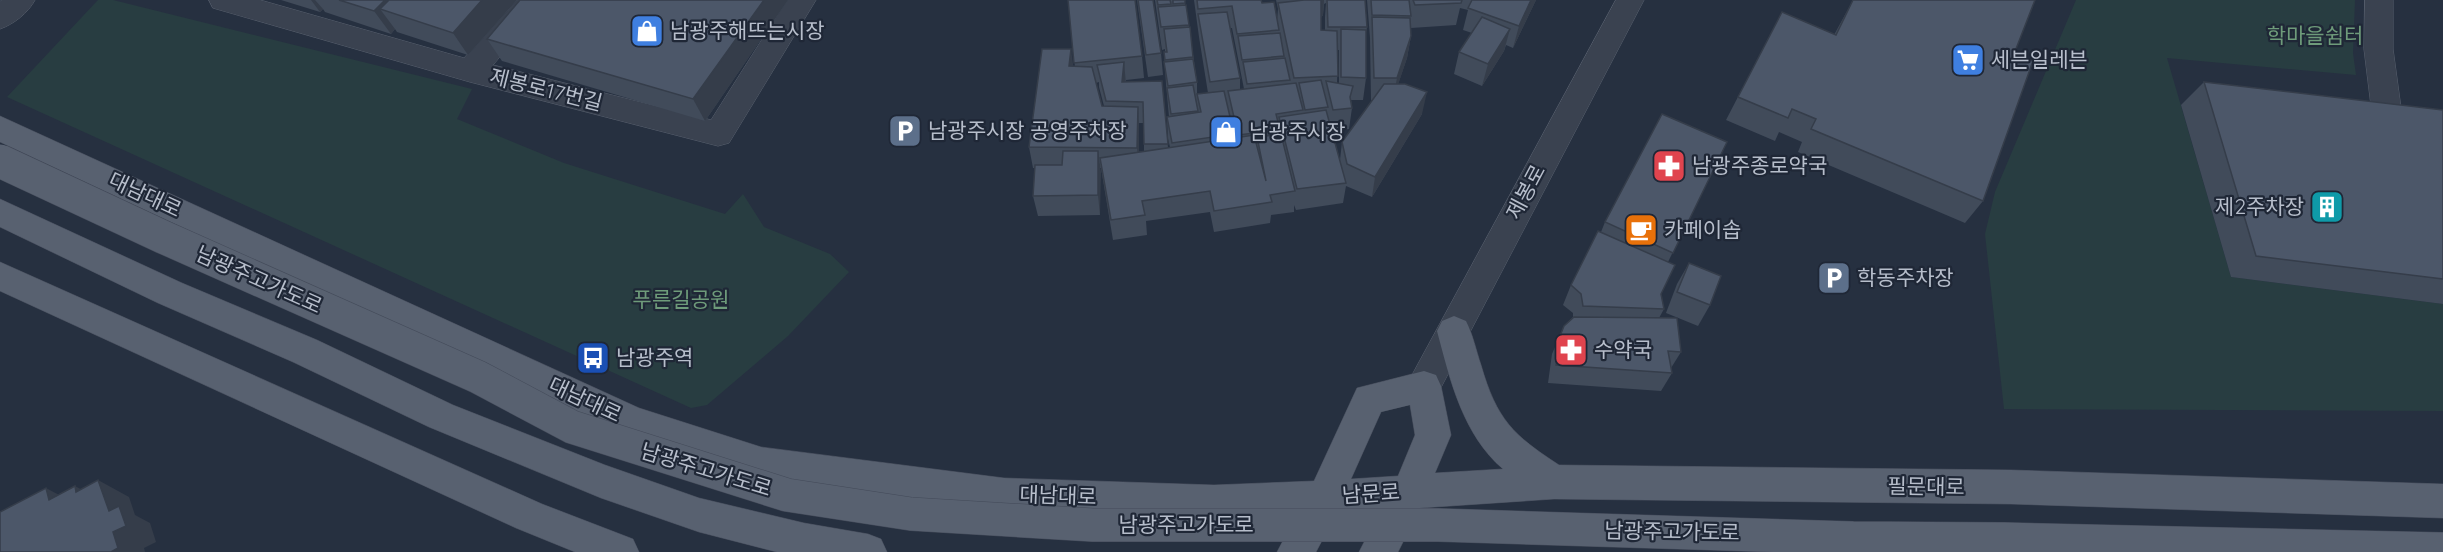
<svg xmlns="http://www.w3.org/2000/svg" width="2443" height="552" font-family="Quicksand,'Noto Sans KR',sans-serif">
	<rect width="100%" height="100%" fill="#263040"/>
	<!-- green -->
	<g fill="#283d41">
		<path d="M98,0H113L472,89L457,119L564,163L725,214L743,194L764,227L830,254L849,272L788,336L707,405L691,408L7,97Z"/>
		<path d="M2076,0H2355L2353,53L2356,75L2167,58L2231,277L2443,304V411L2004,409L1985,234L1995,192Z"/>
	</g>
	<g fill="none" stroke-linecap="round" stroke-linejoin="round">
		<defs>
			<g id="minor">
				<path d="M2,0H35C28,13 14,24 0,29V2Z"/>
				<path d="M209,0H260L464,58L517,0H548L493,65L711,120L787,0H816L729,143L718,146L470,82L213,8Z"/>
				<path d="M1616,0H1644L1436,397L1424,401L1412,397L1407,386L1412,375Z"/>
				<path d="M2365,0H2393V49L2404,130L2400,139L2389,142L2378,139L2374,130L2364,49Z"/>
			</g>
			<g id="major">
				<path d="M0,116L639,408L761,447L1004,478L1214,485L1314,481L1357,388L1424,371L1436,375L1441,386L1451,435L1435,473L1503,469C1463,435 1450,380 1437,331L1442,321L1454,316L1466,321C1473,335 1476,350 1481,365C1497,420 1513,435 1559,465L2011,470L2443,484V518L2011,504L1554,499L1420,508L1398,552H1359L1380,511L1336,514L1316,552H1277L1296,516L1214,519L1004,512L761,481L619,432L0,142ZM1410,405L1415,435L1398,476L1351,479L1381,412Z"/>
				<path d="M0,199L182,283L317,340L453,405L605,465L699,498L804,523L868,534L881,539L887,552H777L699,532L601,498L429,427L293,362L158,303L0,227Z"/>
				<path d="M0,262L542,504L633,539L639,552H575L516,528L0,291Z"/>
			</g>
		</defs>
		<!-- minor casing -->
		<use href="#minor" stroke="#58606e" stroke-width="1"/>
		<!-- major casing -->
		<use href="#major" stroke="#444b5a" stroke-width="1"/>
		<!-- minor -->
		<use href="#minor" fill="#3a4250" fill-rule="evenodd"/>
		<!-- major -->
		<use href="#major" fill="#586170" fill-rule="evenodd"/>
		<defs>
			<path id="major-bridge" d="M0,161L163,237L478,377L572,427L787,495L911,514L1093,525H1438L1853,538L2004,539L2443,549"/>
		</defs>
		<!-- major-bridge casing -->
		<use href="#major-bridge" stroke="#444b5a" stroke-width="34" stroke-linecap="butt"/>
		<!-- major-bridge -->
		<use href="#major-bridge" stroke="#586170" stroke-width="33"/>
	</g>
	<!-- wall -->
	<g fill="#414b5a" fill-rule="evenodd">
		<path d="M281,0H517L468,55L397,32L395,29L391,34L325,12L323,9L320,12Z"/>
		<path d="M788,0L705,121L502,61L487,39Z"/>
		<path d="M1068,0L1142,56L1144,78L1126,80V82L1162,81L1168,148L1170,147L1168,139L1167,117H1169L1166,84L1164,52H1165V49L1162,50L1155,0H1185V5H1186L1197,82V94L1208,93L1199,37L1194,0H1261L1262,3L1277,20L1278,9L1276,0H1365L1367,27L1366,33V78L1363,100H1351L1352,108L1349,129L1332,131L1340,160L1342,142L1373,100H1371L1370,38L1367,0H1536L1513,48L1506,45L1504,51L1482,86L1454,74L1459,52L1472,33L1463,30L1468,10L1460,8L1456,25L1411,28L1410,25L1411,36L1407,58L1398,84L1422,114L1372,197L1346,186L1343,203L1296,210L1294,205V212L1271,215L1270,223L1214,232L1210,212L1146,221L1147,235L1113,240L1101,168H1100V215L1038,216L1033,196L1035,168H1033L1029,147L1073,66L1075,67ZM1326,3L1325,17V30H1321L1320,19L1323,15L1324,4ZM1230,28H1232L1244,89L1240,90V78ZM1338,50H1339V83H1337ZM1099,82V87L1104,106H1102L1096,83ZM1139,123H1144V151L1139,152Z"/>
		<path d="M1137,0H1153L1161,53L1163,75L1148,77Z"/>
		<path d="M1853,0H2035L2014,54L1983,201L1965,223L1798,152L1802,142L1779,132L1775,141L1726,120L1782,12L1834,35Z"/>
		<path d="M2204,82L2443,110V304L2231,277L2181,105Z"/>
		<path d="M1727,142L1668,262L1661,294L1664,309L1659,318L1681,352L1671,368L1672,373L1661,391L1548,383L1552,354L1564,326L1573,317V313L1563,305L1571,285L1601,232L1605,222Z"/>
		<path d="M1689,263L1710,305L1698,326L1666,313L1677,284Z"/>
	</g>
	<!-- shaded-wall -->
	<g fill="#353d4a">
		<path d="M311,0H315L323,9L320,12Z"/>
		<path d="M385,0H422L380,9L395,29L391,34L374,11Z"/>
		<path d="M482,0H517L468,55L453,33Z"/>
		<path d="M764,0H788L705,121L693,99Z"/>
		<path d="M1321,0H1324L1323,15L1318,23Z"/>
		<path d="M1531,0H1536L1513,48L1519,26Z"/>
		<path d="M1510,29L1504,51L1482,86L1488,64Z"/>
		<path d="M1411,36L1407,58L1393,100L1397,78Z"/>
		<path d="M1071,49L1074,71L1069,66Z"/>
		<path d="M1124,62L1126,84L1122,82Z"/>
		<path d="M1427,92L1422,114L1372,197L1375,177Z"/>
		<path d="M1138,107L1139,128V169L1137,148Z"/>
		<path d="M1098,151L1101,172L1100,215L1098,195Z"/>
		<path d="M98,480L129,497L135,515L150,523L156,542L144,548L145,552H111L113,532L76,492L75,486L106,503Z"/>
		<path d="M46,488L78,505L49,500Z"/>
	</g>
	<!-- building -->
	<g fill="#4c5769" stroke="#353d4a" stroke-width="1.5">
		<path d="M339,0H385L374,11Z"/>
		<path d="M389,0H482L453,33L380,9Z"/>
		<path d="M520,0H764L693,99L487,39Z"/>
		<path d="M1068,0H1135L1142,56L1074,63Z"/>
		<path d="M1138,0H1153L1161,53L1146,55Z"/>
		<path d="M1157,0H1170L1171,4L1158,5Z"/>
		<path d="M1173,0H1185V3L1173,4Z"/>
		<path d="M1197,0H1261L1262,3L1274,2L1279,30L1237,34L1232,6L1198,9Z"/>
		<path d="M1304,0H1321V30L1337,31L1338,76L1294,78L1278,3Z"/>
		<path d="M1327,0H1365L1367,27H1328Z"/>
		<path d="M1371,0H1409L1411,16L1372,15Z"/>
		<path d="M1413,0H1462L1461,3L1415,5Z"/>
		<path d="M1472,0H1531L1519,26L1468,8Z"/>
		<path d="M1853,0H2035L2014,54L2033,61L1983,201L1811,129L1816,119L1792,109L1788,118L1738,97L1782,12L1836,35Z"/>
		<path d="M1186,5L1189,25L1161,27L1158,7Z"/>
		<path d="M1227,12L1240,78L1210,82L1198,14Z"/>
		<path d="M1372,17L1410,18L1411,36L1397,78H1374Z"/>
		<path d="M1482,17L1510,29L1488,64L1459,52Z"/>
		<path d="M1190,27L1193,57L1165,60L1164,52H1167L1164,29Z"/>
		<path d="M1341,29L1366,30V78L1341,77Z"/>
		<path d="M1280,33L1284,56L1242,60L1238,36Z"/>
		<path d="M1042,49H1071L1069,66L1092,67L1102,106L1138,107L1137,148L1029,147Z"/>
		<path d="M1285,58L1290,80L1247,84L1243,62Z"/>
		<path d="M1193,59L1197,82L1168,86L1164,62Z"/>
		<path d="M1124,62L1122,82L1162,81L1168,144H1144L1143,102L1106,101L1097,65Z"/>
		<path d="M1321,80L1328,107L1305,110L1299,83Z"/>
		<path d="M1326,81L1353,86L1350,97L1352,108L1333,110Z"/>
		<path d="M2204,82L2443,110V279L2256,256Z"/>
		<path d="M1296,83L1303,110L1276,114L1280,130L1238,135L1228,91Z"/>
		<path d="M1384,84H1405L1427,92L1375,177L1347,164L1342,142Z"/>
		<path d="M1193,85L1198,111L1171,114L1167,88Z"/>
		<path d="M1224,91L1234,134L1172,143L1167,117L1201,112L1197,94Z"/>
		<path d="M1326,110L1346,183L1297,189L1279,117Z"/>
		<path d="M1662,114L1727,142L1673,253L1605,222Z"/>
		<path d="M1281,134L1295,191L1270,195L1272,202L1214,211L1210,191L1142,201L1145,215L1111,220L1100,158L1254,135L1266,181L1257,137Z"/>
		<path d="M1063,151H1098V195L1033,196L1035,165H1062Z"/>
		<path d="M1598,231L1675,265L1661,294L1664,309L1583,306L1581,294L1571,285Z"/>
		<path d="M1689,263L1721,276L1710,305L1677,292Z"/>
		<path d="M1574,317L1677,318L1681,352L1668,351L1672,373L1556,365L1560,336L1564,326Z"/>
		<path d="M98,480L109,511L119,506L126,526L113,532L118,548L111,552H0V512L46,488L49,500L75,486L76,492Z"/>
	</g>
	<!-- icons -->
	<defs>
		<symbol id="shop-square" viewBox="-11 -11 22 22"><rect x="-9" y="-9" width="18" height="18" rx="4" fill="#3f7fe0" stroke="#1f2736"/><path d="M-5-2.5h2.3a2.7 3.5 0 0 1 5.4 0H5L5.5 6h-11ZM-1.5-2.5h3a1.5 2.3 0 0 0-3 0Z" fill="#fff"/></symbol>
		<symbol id="supermarket-square" viewBox="-11 -11 22 22"><rect x="-9" y="-9" width="18" height="18" rx="4" fill="#3f7fe0" stroke="#1f2736"/><path d="M-6-5.5h2.5l.6 2H6L4.5 2H-2.5L-4.4-4H-6ZM-1.5 3.2a1.3 1.3 0 1 0 .1 0ZM3 3.2a1.3 1.3 0 1 0 .1 0Z" fill="#fff"/></symbol>
		<symbol id="parking-square" viewBox="-11 -11 22 22"><rect x="-9" y="-9" width="18" height="18" rx="4" fill="#5c6f8a" stroke="#1f2736"/><path d="M-3.5-5.5H1a3.5 3.5 0 0 1 0 7H-1V5.5H-3.5ZM-1-3.4V-.6H.8a1.4 1.4 0 0 0 0-2.8Z" fill="#fff"/></symbol>
		<symbol id="pharmacy-square" viewBox="-11 -11 22 22"><rect x="-9" y="-9" width="18" height="18" rx="4" fill="#e0444e" stroke="#1f2736"/><path d="M-2-6h4v4h4v4h-4v4h-4v-4h-4v-4h4Z" fill="#fff"/></symbol>
		<symbol id="building-square" viewBox="-11 -11 22 22"><rect x="-9" y="-9" width="18" height="18" rx="4" fill="#0f9aa8" stroke="#1f2736"/><path d="M-4-6H4V6H1V3H-1V6H-4ZM-2.5-4.3h1.7v1.8h-1.7ZM.8-4.3h1.7v1.8H.8ZM-2.5-1h1.7V.8h-1.7ZM.8-1h1.7V.8H.8Z" fill="#fff"/></symbol>
		<symbol id="cafe-square" viewBox="-11 -11 22 22"><rect x="-9" y="-9" width="18" height="18" rx="4" fill="#e8710a" stroke="#1f2736"/><path d="M-5.5-4.5H6V0H3Q3 3.5 0 3.5H-2.5Q-5.5 3.5-5.5 0ZM3-3.2v2h1.7v-2ZM-6 4.5H4V6H-6Z" fill="#fff"/></symbol>
		<symbol id="bus-square" viewBox="-11 -11 22 22"><rect x="-9" y="-9" width="18" height="18" rx="4" fill="#1a4fb4" stroke="#1f2736"/><path d="M-5-6H5V4H4V6H2V4H-2V6H-4V4H-5ZM-3.5-4V0h7V-4ZM-3.5 1.2v1.5H-2V1.2ZM2 1.2v1.5H3.5V1.2Z" fill="#fff"/></symbol>
	</defs>
	<g fill-rule="evenodd">
		<use href="#shop-square" x="628" y="12" width="38" height="38"/>
		<use href="#supermarket-square" x="1949" y="41" width="38" height="38"/>
		<use href="#parking-square" x="886" y="112" width="38" height="38"/>
		<use href="#shop-square" x="1207" y="113" width="38" height="38"/>
		<use href="#pharmacy-square" x="1650" y="147" width="38" height="38"/>
		<use href="#building-square" x="2308" y="188" width="38" height="38"/>
		<use href="#cafe-square" x="1622" y="211" width="38" height="38"/>
		<use href="#parking-square" x="1815" y="259" width="38" height="38"/>
		<use href="#pharmacy-square" x="1552" y="331" width="38" height="38"/>
		<use href="#bus-square" x="574" y="339" width="38" height="38"/>
	</g>
	<g text-anchor="middle" stroke-width="4.5" stroke-linejoin="round" paint-order="stroke">
		<!-- poi labels -->
		<g font-size="21" fill="#b7becb" stroke="#1f2736" text-anchor="start">
			<text x="670" y="38">남광주해뜨는시장</text>
			<text x="1991" y="67">세븐일레븐</text>
			<text x="928" y="138">남광주시장 공영주차장</text>
			<text x="1249" y="139">남광주시장</text>
			<text x="1692" y="173">남광주종로약국</text>
			<text x="2304" y="214" text-anchor="end">제2주차장</text>
			<text x="1664" y="237">카페이솝</text>
			<text x="1857" y="285">학동주차장</text>
			<text x="1594" y="357">수약국</text>
			<text x="616" y="365">남광주역</text>
		</g>
		<!-- park labels -->
		<g font-size="21" fill="#6e9b7a" stroke="#1f2736">
			<text x="2315" y="43">학마을쉼터</text>
			<text x="681" y="307">푸른길공원</text>
		</g>
		<!-- street labels -->
		<g font-size="21" fill="#b7becb" stroke="#1f2736">
			<text transform="translate(546 90) rotate(14)" y="7">제봉로17번길</text>
			<text transform="translate(1526 192) rotate(-62)" y="7">제봉로</text>
			<text transform="translate(145 195) rotate(25)" y="7">대남대로</text>
			<text transform="translate(259 280) rotate(24)" y="7">남광주고가도로</text>
			<text transform="translate(585 400) rotate(25)" y="7">대남대로</text>
			<text transform="translate(706 470) rotate(17)" y="7">남광주고가도로</text>
			<text transform="translate(1926 487) rotate(1)" y="7">필문대로</text>
			<text transform="translate(1371 494) rotate(-4)" y="7">남문로</text>
			<text transform="translate(1058 496) rotate(2)" y="7">대남대로</text>
			<text x="1186" y="532">남광주고가도로</text>
			<text transform="translate(1672 532) rotate(1)" y="7">남광주고가도로</text>
		</g>
	</g>
</svg>
